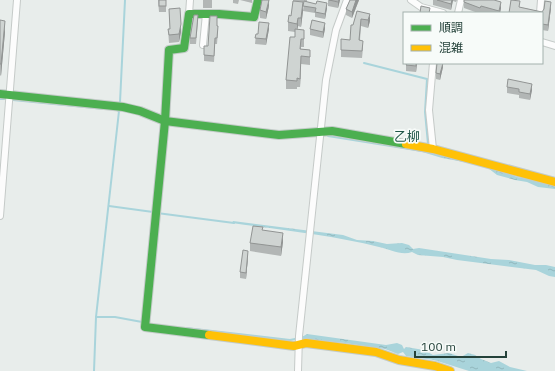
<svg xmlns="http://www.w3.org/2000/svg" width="555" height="371" font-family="'IBM Plex Sans','Noto Sans JP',sans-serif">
	<defs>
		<pattern id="water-ripples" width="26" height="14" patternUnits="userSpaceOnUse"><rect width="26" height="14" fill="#a9d4db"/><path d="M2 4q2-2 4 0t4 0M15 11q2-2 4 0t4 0" fill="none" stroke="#91b7bd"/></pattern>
	</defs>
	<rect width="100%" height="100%" fill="#e8edeb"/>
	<!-- water -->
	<g fill="url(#water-ripples)">
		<path d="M419,150L439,155L460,158L489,166L517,177L539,181L555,186V189L538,187L527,182L515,180L497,175L488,168L464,162L442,158L419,151Z"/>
		<path d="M233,221L343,235L357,240L373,241L387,244L402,243L409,245L413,249L419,248L491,259L509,260L535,265H546L555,267V277L549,276L536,270L457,260L443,257L418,255L412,252C401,256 390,249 379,247C331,235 281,230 232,223Z"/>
		<path d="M307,334L386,345L397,343L402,345L404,349L406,347L424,350L433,355L449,353L461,357L468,353L475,355L481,359L491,363L499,361L510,367L527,371H469L434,360L406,356L403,352L398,354L385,349L345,343L303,339L302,337Z"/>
	</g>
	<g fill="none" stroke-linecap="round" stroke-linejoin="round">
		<!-- stream -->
		<g stroke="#a9d4db" stroke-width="2">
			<path d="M364,63L427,79L425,112L428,144"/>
			<path d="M0,99H4"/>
			<path d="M13,100L105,109"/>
			<path d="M120,102L125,0"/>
			<path d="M328,136L422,151"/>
			<path d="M109,206L153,212"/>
			<path d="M157,213L234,223"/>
			<path d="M96,317H115L142,322"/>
			<path d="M186,328L290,340L305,337"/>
			<path d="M94,371L96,317L119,111L117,110"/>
		</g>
		<defs>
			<g id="street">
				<path d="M411,0L421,7L443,13"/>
				<path d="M458,13L461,0"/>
				<path d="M540,13L541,0"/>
				<path d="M189,14L190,0"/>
				<path d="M542,42L555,46"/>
				<path d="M203,45L206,14"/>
				<path d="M433,63L429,110L433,149"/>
				<path d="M0,216L17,0"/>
				<path d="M298,371L299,336L326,80L336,30L347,0"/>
			</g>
			<g id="fast">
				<path d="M0,94L123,107L140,111L165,121L279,135L332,131L406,144"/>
				<path d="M209,335L145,327L165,121L169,50L184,48L189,14H219L254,17L258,0"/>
			</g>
			<g id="slow">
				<path d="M406,144L433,149L555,182"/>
				<path d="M209,335L294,346L306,343L376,352L399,360L435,366L450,371"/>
			</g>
		</defs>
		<!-- street casing -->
		<use href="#street" stroke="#c5cac8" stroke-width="8"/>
		<!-- fast casing -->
		<use href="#fast" stroke="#c3cbc8" stroke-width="10"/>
		<!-- slow casing -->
		<use href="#slow" stroke="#c3cbc8" stroke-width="10"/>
		<!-- street -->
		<use href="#street" stroke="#fcfcfc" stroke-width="6"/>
		<!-- fast -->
		<use href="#fast" stroke="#4caf50" stroke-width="8"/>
		<!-- slow -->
		<use href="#slow" stroke="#ffc107" stroke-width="8"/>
	</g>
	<!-- wall -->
	<g fill="#b2b6b5">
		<path d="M158,0H166V12H159Z"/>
		<rect x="203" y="0" width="9" height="8"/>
		<path d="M233,0H239L238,4L233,3Z"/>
		<path d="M240,0H252V3Z"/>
		<path d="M293,0H307V2L327,8L325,19L315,17V13L303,11L304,2L293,1Z"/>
		<path d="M328,0H340L338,8L328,6Z"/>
		<path d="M350,0H359L352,18L346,15V9Z"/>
		<path d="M433,0H457L456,2L453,1L451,10L433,5Z"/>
		<path d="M464,2L501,8L500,13H484L481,12L480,13H478L464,8Z"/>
		<path d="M269,6L266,19L260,18V10Z"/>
		<path d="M520,7L542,12L551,8L548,31L542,30V13Z"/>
		<path d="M169,9L181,32L179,42L169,43L168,29H170Z"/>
		<path d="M303,11L301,27L298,26L297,29L304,38V47H301V49L310,50V65L301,64L300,87H297V89H286V80L295,37V32L288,31V22L291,16Z"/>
		<path d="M357,11L370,21L368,28L361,26L360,40L363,48L362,58L341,57V50L350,40Z"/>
		<path d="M0,20L5,32L1,76L0,75Z"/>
		<path d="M198,21L196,44H190V38Z"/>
		<path d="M217,26L218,32L217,44H215L214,62L204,61V55Z"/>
		<path d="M269,29L266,45L255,44L256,34H258Z"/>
		<path d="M310,29H325L323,38L310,35Z"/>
		<path d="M417,63L416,72L406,71V65Z"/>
		<path d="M443,63V67L440,80L436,79V73Z"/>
		<path d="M507,87L532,90L530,100L519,98V95L507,93Z"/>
		<path d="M283,242L281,256L250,251V243Z"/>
		<path d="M248,257L246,279L240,278V272Z"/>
	</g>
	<!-- shaded-wall -->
	<g fill="#919493">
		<path d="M269,0V6L266,19V12Z"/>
		<path d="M339,0H340L338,8V2Z"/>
		<path d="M356,0H359L352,18V12Z"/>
		<path d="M452,0H453L451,10V4Z"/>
		<path d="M303,2V11L301,27V18Z"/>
		<path d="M501,2V8L500,13H499Z"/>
		<path d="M551,2V8L548,31V25Z"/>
		<path d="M327,3V8L325,19V14Z"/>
		<path d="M370,14V21L368,28V20Z"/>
		<path d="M298,18V26L297,33V24Z"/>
		<path d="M5,21V32L1,76V64Z"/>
		<path d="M269,23V29L266,45V39Z"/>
		<path d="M325,23V29L323,38V32Z"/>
		<path d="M181,24V32L179,42V34Z"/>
		<path d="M301,56V64L300,87V79Z"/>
		<path d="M416,63H417L416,72Z"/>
		<path d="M443,63V67L440,80V74Z"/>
		<path d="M532,84V90L530,100V94Z"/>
		<path d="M283,233V242L281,256V247Z"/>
		<path d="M248,251V257L246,279V273Z"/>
	</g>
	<!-- building -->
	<g fill="#cfd4d2" stroke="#919493">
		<rect x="159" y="0" width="7" height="6"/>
		<path d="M262,0H269L266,12L260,10Z"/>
		<path d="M329,0H339L338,2Z"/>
		<path d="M350,0H356L352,12L346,9Z"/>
		<path d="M437,0H452L451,4Z"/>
		<path d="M464,0H494L501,2L499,11L481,6L480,8L464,2Z"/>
		<path d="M511,0L520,1L519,7L542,12L544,9L545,1L551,2L548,25L542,24V13H509Z"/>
		<path d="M293,1L303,2L301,18H298L297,24L288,22L289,15L291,16Z"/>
		<path d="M304,1L316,4L317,1L327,3L325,14L315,12L316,8L303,6Z"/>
		<path d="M421,6L430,8L429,13H420Z"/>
		<path d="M180,8L181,24L179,34L169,35L168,29H170L169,9Z"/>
		<path d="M357,11L370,14L368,20L361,19L359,40L363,41L362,51L341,50V39L350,40L351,25H353Z"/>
		<path d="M194,15H198L196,38H190Z"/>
		<path d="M210,16H217V26H218L217,38H215L214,56L204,55V46H208Z"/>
		<path d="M0,20L5,21L1,64H0Z"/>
		<path d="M312,20L325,23L323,32L310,29Z"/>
		<path d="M259,22L269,23L266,39L255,38L256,34H258Z"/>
		<path d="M295,29L304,30V39H301L300,49L310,50V57L301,56L300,79L297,78V81L286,80L290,37H295Z"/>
		<path d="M407,63H416V66L406,65Z"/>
		<path d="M437,63H443L440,74L436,73Z"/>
		<path d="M508,79L532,84L530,94L519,92V89L507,87Z"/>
		<path d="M253,226L263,227L262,230L283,233L281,247L250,243Z"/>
		<path d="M243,250L248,251L246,273L240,272Z"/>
	</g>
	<g text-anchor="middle" stroke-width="3.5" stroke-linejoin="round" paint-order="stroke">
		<!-- neighbourhood labels -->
		<g font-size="13" fill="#1f5548" stroke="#f7fbf9">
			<text x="407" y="141">乙柳</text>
		</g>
	</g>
	<!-- legend -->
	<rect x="403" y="12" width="140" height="52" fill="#f7fbf9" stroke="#a3b1ad"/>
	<rect x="411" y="25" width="20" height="6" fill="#4caf50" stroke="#a3b1ad"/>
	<text x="439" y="32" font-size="12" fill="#24423a">順調</text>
	<rect x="411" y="45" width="20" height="6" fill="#ffc107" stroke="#a3b1ad"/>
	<text x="439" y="52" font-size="12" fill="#24423a">混雑</text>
	<!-- scale -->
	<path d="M415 351v6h91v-6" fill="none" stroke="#24423a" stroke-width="2"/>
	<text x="421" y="351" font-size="12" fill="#24423a" stroke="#f7fbf9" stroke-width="3" paint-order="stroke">100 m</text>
</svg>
